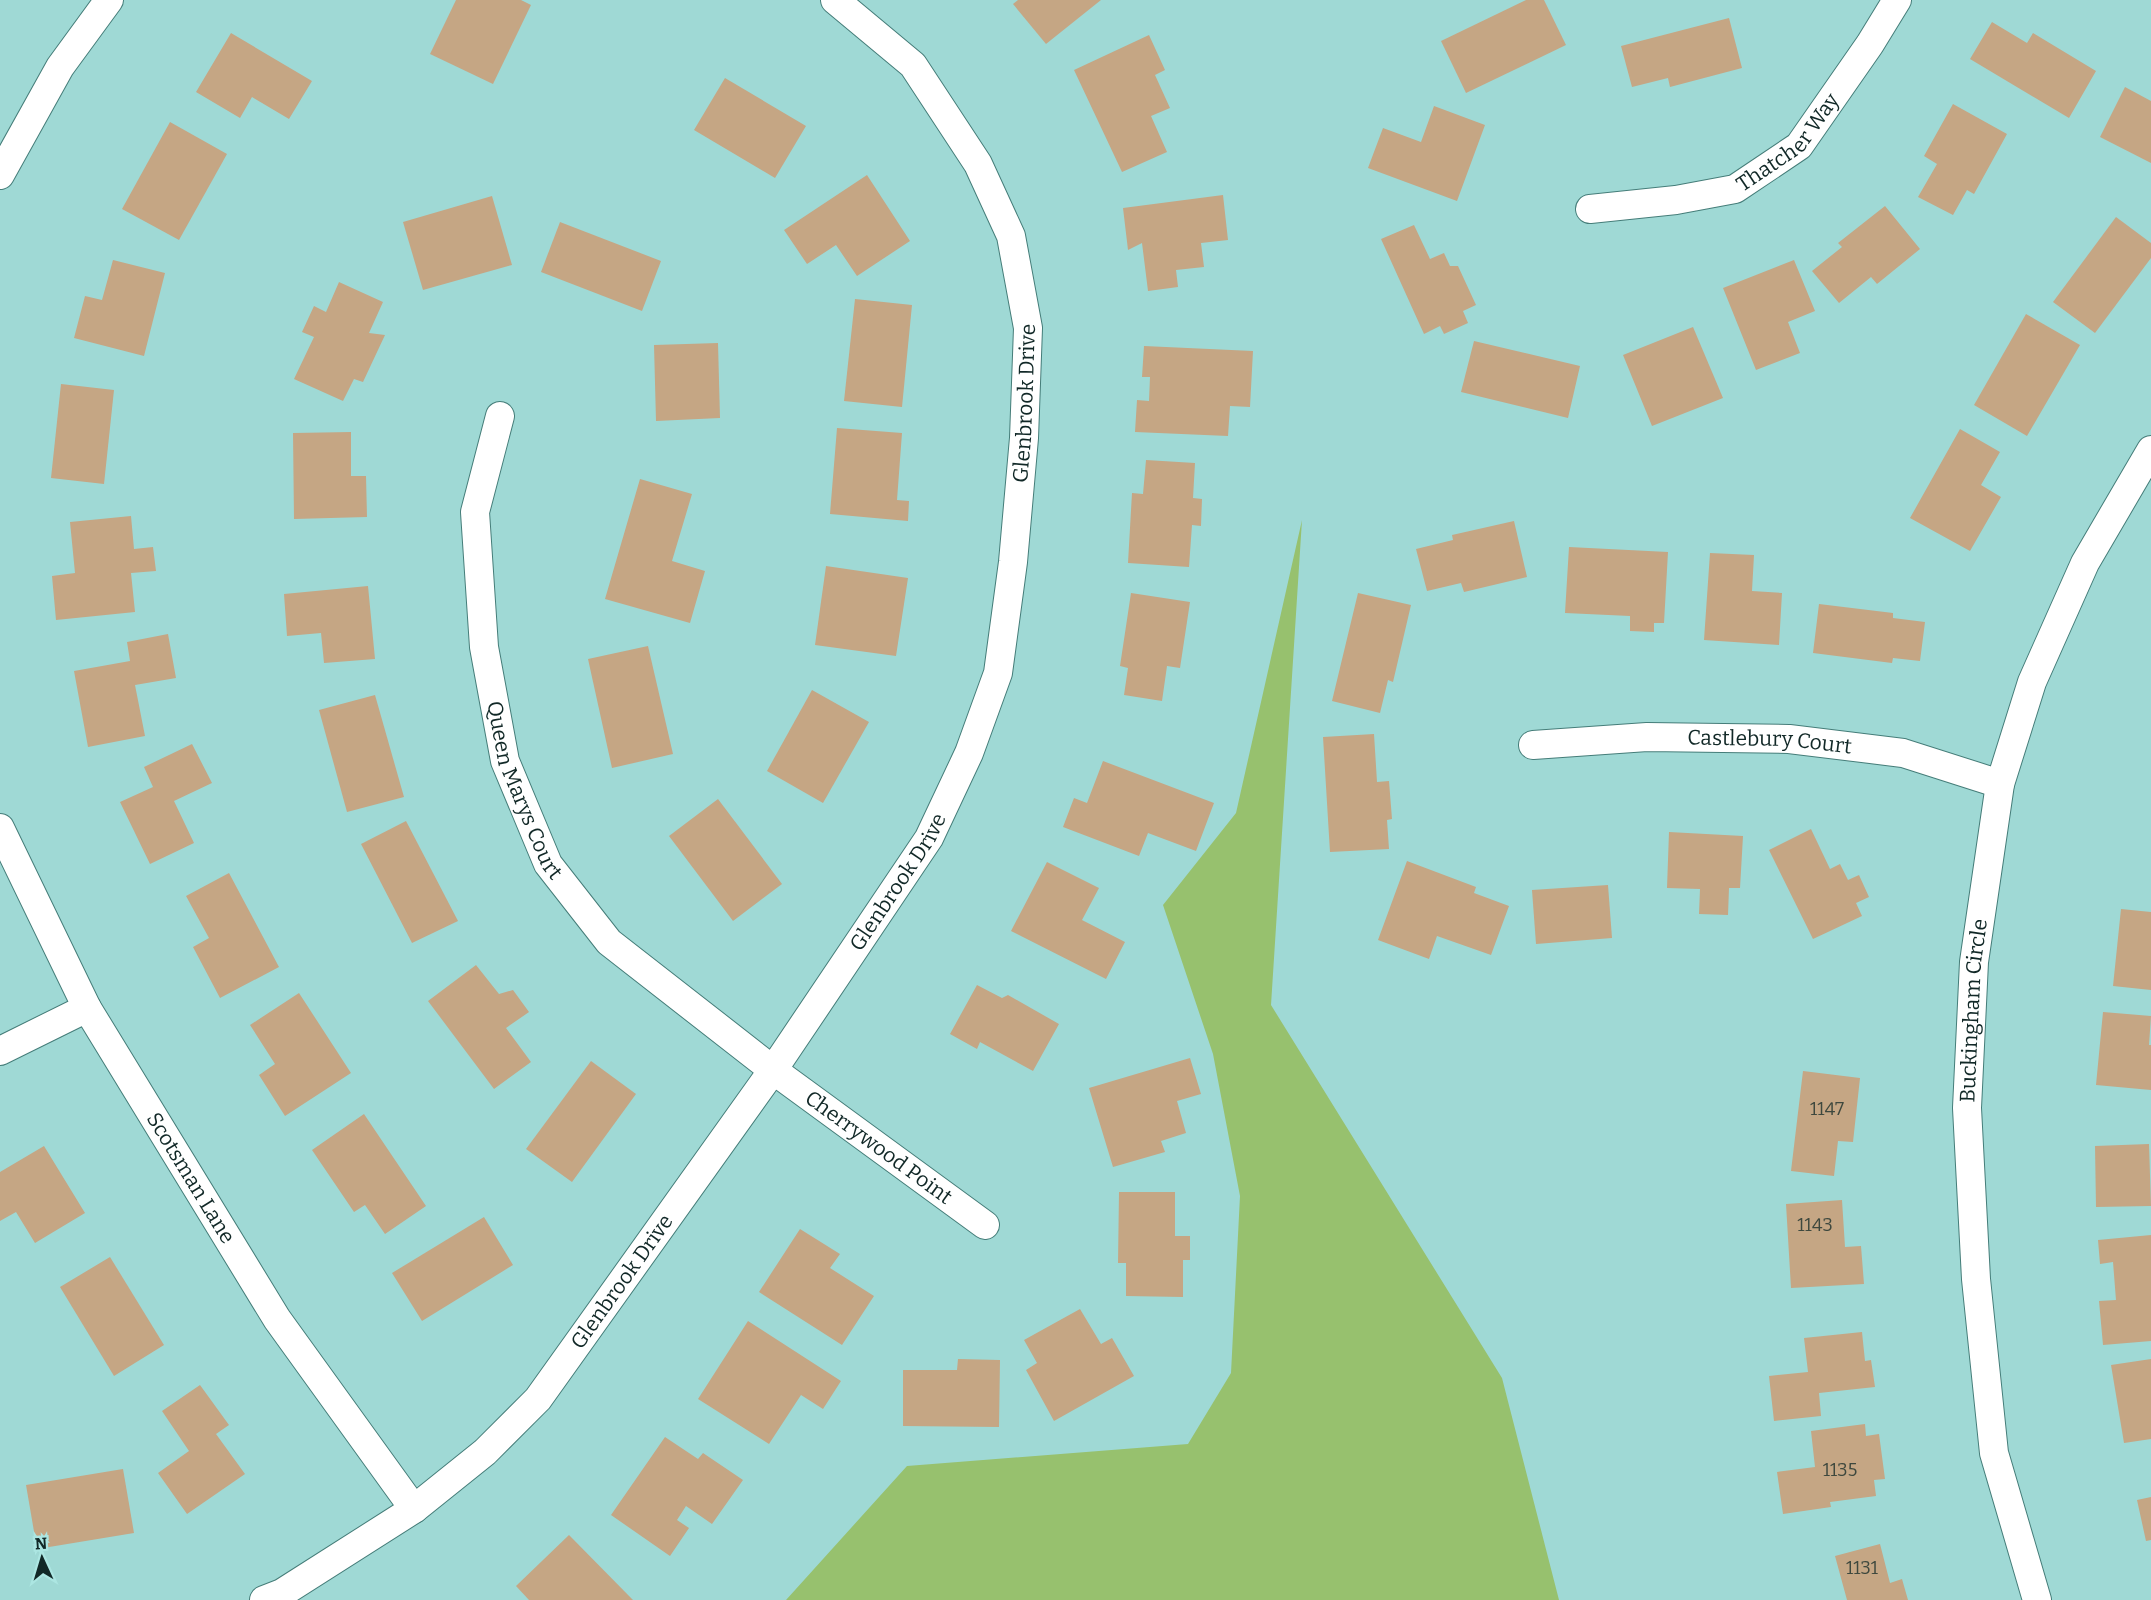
<svg xmlns="http://www.w3.org/2000/svg" width="2151" height="1600" font-family="Bitter,serif">
	<rect width="100%" height="100%" fill="#9fd9d5"/>
	<!-- green -->
	<path fill="#97c16e" d="M1302,520L1271,1005L1502,1378L1559,1600H786L907,1466L1188,1444L1231,1373L1240,1196L1213,1054L1163,905L1236,813Z"/>
	<!-- building -->
	<g fill="#c5a684">
		<path d="M456,0H521L531,5L493,84L430,54Z"/>
		<path d="M1018,0H1101L1046,44L1013,4Z"/>
		<path d="M1526,0H1544L1566,45L1466,93L1441,41Z"/>
		<path d="M1729,18L1742,68L1670,87L1668,78L1632,87L1621,46Z"/>
		<path d="M1992,22L2027,43L2033,33L2096,71L2069,118L1970,59Z"/>
		<path d="M231,33L312,81L289,119L252,97L240,118L196,92Z"/>
		<path d="M1149,35L1165,70L1155,75L1170,108L1151,116L1167,152L1122,172L1074,70Z"/>
		<path d="M725,78L806,126L775,178L694,130Z"/>
		<path d="M2125,87L2151,101V163L2100,137Z"/>
		<path d="M1953,104L2007,134L1974,194L1967,190L1953,215L1918,197L1937,164L1924,156Z"/>
		<path d="M1434,106L1485,125L1457,201L1368,168L1383,128L1421,142Z"/>
		<path d="M170,122L227,154L179,240L122,209Z"/>
		<path d="M867,175L910,241L857,276L836,245L807,264L784,230Z"/>
		<path d="M1223,195L1228,240L1201,243L1204,267L1176,270L1178,287L1148,291L1142,243L1128,250L1123,208Z"/>
		<path d="M492,196L512,265L423,290L403,222Z"/>
		<path d="M1885,206L1920,249L1877,284L1871,277L1839,303L1812,271L1842,247L1838,243Z"/>
		<path d="M2116,217L2151,243V258L2095,333L2053,302Z"/>
		<path d="M560,222L661,261L642,311L541,272Z"/>
		<path d="M1414,225L1430,259L1444,253L1450,266H1458L1476,305L1463,311L1468,323L1444,334L1440,326L1424,334L1381,239Z"/>
		<path d="M113,260L165,273L144,356L74,338L85,296L102,300Z"/>
		<path d="M1794,260L1815,311L1788,322L1800,353L1756,370L1723,288Z"/>
		<path d="M339,282L383,302L369,333L385,335L363,382L354,379L343,401L294,379L314,337L302,332L314,306L326,312Z"/>
		<path d="M855,299L912,305L902,407L844,401Z"/>
		<path d="M2026,314L2080,345L2027,436L1974,405Z"/>
		<path d="M1693,327L1723,398L1652,426L1623,355Z"/>
		<path d="M1474,341L1580,366L1568,418L1461,392Z"/>
		<path d="M718,343L720,418L656,421L654,345Z"/>
		<path d="M1144,346L1253,351L1250,407L1230,406L1228,436L1135,432L1137,400L1149,401L1150,377H1142Z"/>
		<path d="M61,384L114,390L104,484L51,478Z"/>
		<path d="M837,428L902,433L897,500L909,501L908,521L830,514Z"/>
		<path d="M1960,429L2000,452L1981,485L2001,497L1970,551L1910,518Z"/>
		<path d="M351,432V476H366L367,517L294,519L293,433Z"/>
		<path d="M1146,460L1195,463L1193,498L1202,499L1201,526L1192,525L1189,567L1128,563L1132,493L1143,494Z"/>
		<path d="M640,479L692,494L672,561L705,571L690,623L605,599Z"/>
		<path d="M131,516L134,549L153,547L156,571L131,573L135,612L56,620L52,576L75,573L70,522Z"/>
		<path d="M1514,521L1527,577L1464,592L1461,583L1427,591L1416,549L1453,540L1452,535Z"/>
		<path d="M1569,547L1668,552L1664,623H1654V632L1630,631V616L1565,613Z"/>
		<path d="M1710,553L1754,555L1752,591L1782,593L1779,645L1704,640Z"/>
		<path d="M826,566L908,578L896,656L815,645Z"/>
		<path d="M368,586L375,659L324,663L321,633L287,636L284,594Z"/>
		<path d="M1131,593L1190,602L1180,668L1167,666L1162,701L1124,695L1128,668L1120,666Z"/>
		<path d="M1358,593L1411,605L1393,682L1388,680L1380,713L1332,701Z"/>
		<path d="M1819,604L1893,613V618L1925,622L1920,661L1893,658L1892,663L1813,653Z"/>
		<path d="M168,634L176,678L135,685L145,736L88,747L74,671L130,661L127,642Z"/>
		<path d="M648,646L673,754L612,768L588,659Z"/>
		<path d="M812,690L869,722L823,803L767,771Z"/>
		<path d="M375,695L404,797L347,812L319,710Z"/>
		<path d="M1374,734L1377,782L1389,781L1392,819L1387,820L1389,849L1330,852L1323,737Z"/>
		<path d="M192,744L212,783L174,801L194,843L150,864L120,802L153,787L144,767Z"/>
		<path d="M1103,761L1214,803L1196,851L1148,833L1139,856L1063,827L1074,798L1087,803Z"/>
		<path d="M718,799L782,884L733,921L669,836Z"/>
		<path d="M406,821L458,921L412,943L361,844Z"/>
		<path d="M1811,829L1830,869L1840,864L1848,880L1859,875L1869,897L1856,903L1862,916L1813,939L1769,850Z"/>
		<path d="M1669,832L1743,836L1740,888H1729L1728,915L1699,914L1700,889L1667,888Z"/>
		<path d="M1407,861L1476,887L1474,893L1509,906L1491,955L1437,936L1429,959L1378,940Z"/>
		<path d="M1047,862L1099,888L1082,920L1125,942L1106,979L1011,931Z"/>
		<path d="M229,873L279,967L220,998L193,947L209,938L186,896Z"/>
		<path d="M1608,885L1612,938L1536,944L1532,890Z"/>
		<path d="M2121,909L2151,912V990L2113,986Z"/>
		<path d="M476,965L499,994L513,990L529,1012L506,1028L531,1062L494,1089L428,1001Z"/>
		<path d="M977,985L1002,998L1008,995L1059,1024L1033,1071L980,1042L977,1049L950,1034Z"/>
		<path d="M299,993L351,1073L285,1116L259,1075L275,1064L250,1025Z"/>
		<path d="M2103,1012L2151,1016L2149,1045H2151V1090L2096,1085Z"/>
		<path d="M1190,1058L1201,1094L1177,1101L1186,1133L1161,1141L1165,1152L1113,1167L1089,1088Z"/>
		<path d="M591,1061L636,1094L572,1182L526,1149Z"/>
		<path d="M1803,1071L1860,1078L1853,1142L1838,1141L1834,1176L1791,1171Z"/>
		<path d="M364,1114L426,1206L385,1234L365,1205L354,1212L312,1150Z"/>
		<path d="M2149,1144L2151,1206L2096,1207L2095,1146Z"/>
		<path d="M44,1146L85,1213L35,1243L16,1212L0,1221V1172Z"/>
		<path d="M1119,1192H1175V1236H1190V1260H1183V1297L1126,1296V1263H1118Z"/>
		<path d="M1842,1200L1845,1247L1861,1246L1864,1284L1791,1288L1786,1204Z"/>
		<path d="M484,1217L513,1265L422,1321L392,1273Z"/>
		<path d="M800,1229L840,1254L830,1268L874,1296L842,1345L759,1292Z"/>
		<path d="M2151,1235V1341L2103,1345L2099,1301L2116,1300L2113,1262L2100,1264L2098,1240Z"/>
		<path d="M110,1257L164,1345L114,1376L60,1287Z"/>
		<path d="M1080,1309L1101,1344L1112,1338L1134,1376L1054,1421L1026,1370L1037,1363L1024,1340Z"/>
		<path d="M748,1321L841,1381L823,1409L801,1395L769,1444L698,1399Z"/>
		<path d="M1862,1332L1865,1361L1871,1360L1875,1387L1819,1393L1821,1416L1774,1421L1769,1376L1808,1372L1804,1338Z"/>
		<path d="M958,1359L1000,1360L999,1427L903,1426V1370H957Z"/>
		<path d="M2151,1359V1439L2124,1443L2111,1365Z"/>
		<path d="M200,1385L229,1425L216,1434L245,1474L187,1514L158,1473L189,1451L162,1411Z"/>
		<path d="M1865,1424L1866,1436L1879,1434L1885,1479L1874,1480L1876,1496L1830,1502L1831,1507L1783,1514L1777,1472L1815,1467L1811,1431Z"/>
		<path d="M665,1437L698,1459L703,1453L743,1480L712,1524L686,1506L677,1520L689,1528L670,1556L611,1515Z"/>
		<path d="M123,1469L134,1533L37,1549L26,1485Z"/>
		<path d="M2151,1497V1540L2146,1541L2137,1500Z"/>
		<path d="M569,1535L633,1600H529L516,1586Z"/>
		<path d="M1880,1544L1890,1583L1902,1579L1908,1600H1847L1835,1556Z"/>
	</g>
	<g fill="none" stroke-linecap="round" stroke-linejoin="round">
		<defs>
			<g id="minor">
				<path d="M0,175L60,67L109,0"/>
				<path id="s1" d="M1590,209L1676,200L1735,189L1799,146L1870,44L1897,0"/>
				<path id="s2" d="M500,416L475,512L484,647L505,761L548,864L609,942L773,1070L985,1225"/>
				<path id="s3" d="M1533,745L1647,737L1789,739L1903,753L2000,784"/>
				<path id="s4" d="M0,828L87,1008L277,1319L414,1509"/>
				<path d="M0,1051L87,1008"/>
				<path id="s5" d="M264,1600L282,1593L414,1509L485,1452L538,1399L773,1070L929,838L969,753L998,673L1013,562L1024,438L1028,328L1011,236L978,164L913,65L835,0"/>
				<path id="s6" d="M2037,1600L1994,1453L1976,1279L1967,1108L1974,962L2000,784L2032,682L2085,563L2151,450"/>
			</g>
		</defs>
		<!-- minor casing -->
		<use href="#minor" stroke="#457d79" stroke-width="30"/>
		<!-- minor -->
		<use href="#minor" stroke="#fff" stroke-width="28"/>
	</g>
	<g text-anchor="middle" stroke-width="5" stroke-linejoin="round" paint-order="stroke">
		<!-- number labels -->
		<g font-size="18" fill="#3e483e">
			<text x="1827" y="1115">1147</text>
			<text x="1815" y="1231">1143</text>
			<text x="1840" y="1476">1135</text>
			<text x="1862" y="1574">1131</text>
		</g>
		<!-- street labels -->
		<g font-size="21" fill="#112827" stroke="#ace6e2">
			<text dy="7" stroke="none"><textPath href="#s1" startOffset="218">Thatcher Way</textPath></text>
			<text dy="7" stroke="none"><textPath href="#s5" startOffset="1476">Glenbrook Drive</textPath></text>
			<text dy="7" stroke="none"><textPath href="#s3" startOffset="237">Castlebury Court</textPath></text>
			<text dy="7" stroke="none"><textPath href="#s2" startOffset="384">Queen Marys Court</textPath></text>
			<text dy="7" stroke="none"><textPath href="#s5" startOffset="972">Glenbrook Drive</textPath></text>
			<text dy="7" stroke="none"><textPath href="#s6" startOffset="597">Buckingham Circle</textPath></text>
			<text dy="7" stroke="none"><textPath href="#s2" startOffset="900">Cherrywood Point</textPath></text>
			<text dy="7" stroke="none"><textPath href="#s4" startOffset="399">Scotsman Lane</textPath></text>
			<text dy="7" stroke="none"><textPath href="#s5" startOffset="486">Glenbrook Drive</textPath></text>
		</g>
	</g>
	<!-- north arrow -->
	<g transform="translate(42 1558) rotate(356)" stroke="#ace6e2" stroke-width="4.5" paint-order="stroke">
	<path d="M0-4.5L10 22L0 15L-10 22Z" fill="#112827"/>
	<text y="-9" font-size="16" font-weight="bold" text-anchor="middle" fill="#112827">N</text>
	</g>
</svg>
